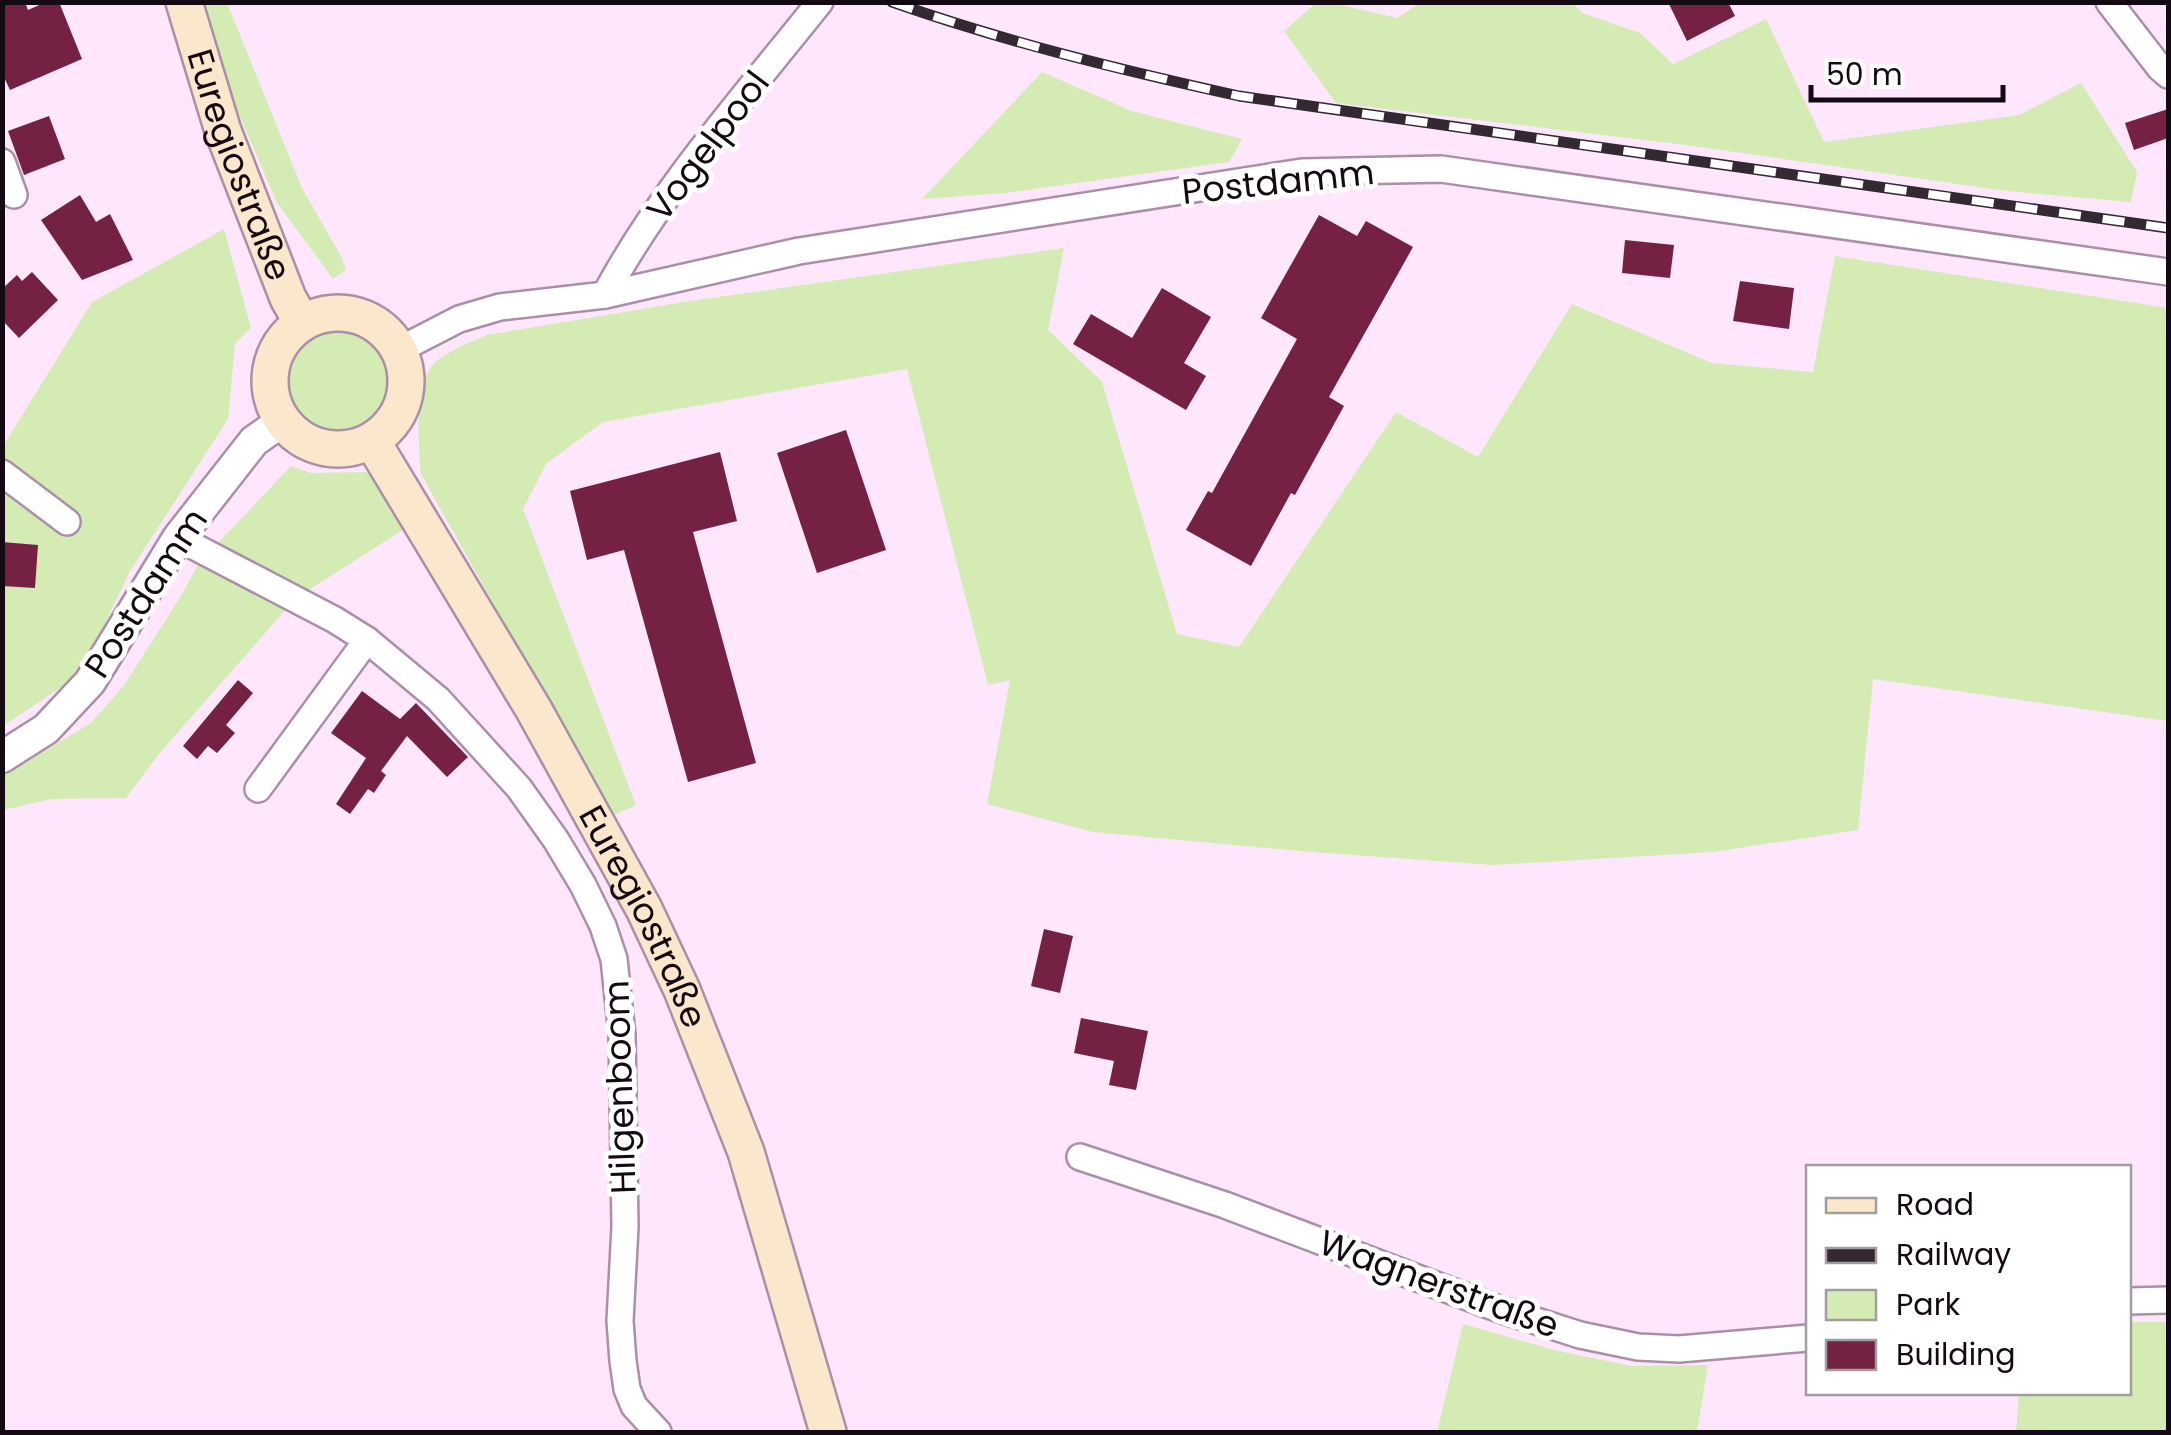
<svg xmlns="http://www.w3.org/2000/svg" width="2171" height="1435" font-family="Poppins,sans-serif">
	<rect width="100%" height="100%" fill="#fee6fc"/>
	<!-- green -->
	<g fill="#d4ecb4">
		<path d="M1317,2L1333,3L1397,18L1420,3H1572L1583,13L1640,33L1673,64L1766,19L1824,142L2019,115L2081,83L2137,172L2131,202L2006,191L1678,144L1336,103L1284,31Z"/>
		<path d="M201,3H227L302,188L342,258L346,270L333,279L277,203L238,112Z"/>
		<path d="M1042,72L1132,111L1242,139L1229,162L1005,193L922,199Z"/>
		<path d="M224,229L251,328L235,344L228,419L130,571L81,674L3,726L2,448L92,302Z"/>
		<path d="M1064,248L1048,330L1102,382L1177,634L1239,647L1396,412L1478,457L1572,304L1712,363L1813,372L1835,256L2168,308V721L1873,679L1858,830L1713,852L1493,865L1311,852L1093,832L987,804L1010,680L988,685L907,369L603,422L546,464L523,509L636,805L612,816L421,474C418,447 415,388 432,366C443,352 471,342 487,335L690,301Z"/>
		<circle cx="337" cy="383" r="51"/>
		<path d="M291,466L311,473L372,472L404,529L295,599L158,755L126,798L52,799L3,810L2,776L91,723L125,684L182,594L199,563Z"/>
		<path d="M2129,1322H2168V1432H2016L2019,1393L2128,1392Z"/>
		<path d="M1463,1324L1558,1351L1632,1366L1708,1365L1697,1432H1437Z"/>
	</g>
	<!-- building -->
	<g fill="#742143">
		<path d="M2,2H25L28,10L46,2H59L82,59L10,90L2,73Z"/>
		<path d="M1668,2H1728L1735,16L1687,41Z"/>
		<path d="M2168,109V138L2134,150L2125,123Z"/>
		<path d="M49,116L65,159L24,175L8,131Z"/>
		<path d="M80,195L96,222L110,214L133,260L82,280L41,220Z"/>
		<path d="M1319,215L1357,236L1366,221L1413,247L1329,397L1344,406L1295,495L1291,493L1251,566L1186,530L1208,491L1212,493L1297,339L1261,318Z"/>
		<path d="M1625,240L1674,245L1670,278L1622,273Z"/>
		<path d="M32,272L58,300L19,338L2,320V289L17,275L22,281Z"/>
		<path d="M1740,281L1794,288L1789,329L1733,321Z"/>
		<path d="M1162,288L1211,317L1184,363L1206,376L1186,410L1073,344L1091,314L1132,338Z"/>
		<path d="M846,430L886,550L817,573L777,453Z"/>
		<path d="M720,452L737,521L693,532L756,763L688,782L624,550L587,560L570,491Z"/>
		<path d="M2,542L38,545L35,588L2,586Z"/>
		<path d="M238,680L253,693L226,725L235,733L217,753L208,746L197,759L183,746Z"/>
		<path d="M362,691L400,719L416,703L468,757L447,777L407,736L381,771L386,775L374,793L368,789L350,814L336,804L366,758L331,733Z"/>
		<path d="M1044,929L1073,936L1060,993L1031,986Z"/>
		<path d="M1081,1018L1148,1031L1136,1090L1109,1085L1114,1061L1074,1053Z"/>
	</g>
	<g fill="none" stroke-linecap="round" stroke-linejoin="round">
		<defs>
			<g id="minor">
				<path d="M2109,2L2160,68L2168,75"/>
				<path d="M2,162L14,195"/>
				<path d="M605,295C661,190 746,95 820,2"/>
				<path d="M399,350L459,319L500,307L605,295L799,251L1302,172L1441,169L2168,272"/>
				<path d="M2,473L67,522"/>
				<path d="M178,538L335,620L367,640L258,789"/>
				<path d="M367,640L438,699L519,788L556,840L583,885L603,926L614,959L622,1035L625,1227L620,1321L623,1361L627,1389L634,1406L658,1432"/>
				<path d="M1080,1157L1225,1205L1499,1309L1580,1335L1638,1347L1679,1349L1808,1338"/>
				<path d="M2128,1301L2168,1300"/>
			</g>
			<path id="tertiary" d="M2,757L46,729L90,682L178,538L254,441L281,422"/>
			<g id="secondary">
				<path id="s1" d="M184,2L223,131L288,298L302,323"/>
				<circle cx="338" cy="381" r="68"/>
				<path id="s2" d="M372,441L534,710L644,909L682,990L746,1152L828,1432"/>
			</g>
		</defs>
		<!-- minor casing -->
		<use href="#minor" stroke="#ab8fa8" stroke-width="30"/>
		<!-- tertiary casing -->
		<use href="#tertiary" stroke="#ab8fa8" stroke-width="35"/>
		<!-- secondary casing -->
		<use href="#secondary" stroke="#ab8fa8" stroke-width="40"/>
		<!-- minor -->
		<use href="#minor" stroke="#fff" stroke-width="25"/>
		<!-- tertiary -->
		<use href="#tertiary" stroke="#fff" stroke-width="30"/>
		<!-- secondary -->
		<use href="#secondary" stroke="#fbe7cc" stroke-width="35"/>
		<defs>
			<path id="rail" d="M892,2C1006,42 1121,70 1239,96L2168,228"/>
		</defs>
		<!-- rail casing -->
		<use href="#rail" stroke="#342833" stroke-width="11"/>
		<!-- rail -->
		<use href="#rail" stroke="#fff" stroke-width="8" stroke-dasharray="22" stroke-linecap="butt"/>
	</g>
	<g text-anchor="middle" stroke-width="10" stroke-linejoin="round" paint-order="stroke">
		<!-- street labels -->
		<g font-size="35" fill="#140a13" stroke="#fff">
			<text transform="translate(708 146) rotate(-53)" y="12">Vogelpool</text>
			<text dy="12" stroke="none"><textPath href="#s1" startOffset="172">Euregiostraße</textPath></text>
			<text transform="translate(1278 182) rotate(-6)" y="12">Postdamm</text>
			<text transform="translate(146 593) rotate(-57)" y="12">Postdamm</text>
			<text dy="12" stroke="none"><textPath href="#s2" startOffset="548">Euregiostraße</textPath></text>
			<text transform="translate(620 1087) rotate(-92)" y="12">Hilgenboom</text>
			<text transform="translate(1439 1284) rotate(20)" y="12">Wagnerstraße</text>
		</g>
	</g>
	<!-- border -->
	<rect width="2171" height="1435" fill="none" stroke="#140a13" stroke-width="10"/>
	<!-- legend -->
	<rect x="1806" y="1165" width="325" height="230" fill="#ffffff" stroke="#a19da1" stroke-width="2.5"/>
	<rect x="1826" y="1198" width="50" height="15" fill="#fbe7cc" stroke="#a19da1" stroke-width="2.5"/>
	<text x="1896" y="1215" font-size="30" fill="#140a13">Road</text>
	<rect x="1826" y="1248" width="50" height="15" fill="#342833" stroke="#a19da1" stroke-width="2.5"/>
	<text x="1896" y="1265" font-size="30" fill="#140a13">Railway</text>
	<rect x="1826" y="1290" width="50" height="30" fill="#d4ecb4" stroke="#a19da1" stroke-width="2.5"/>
	<text x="1896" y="1315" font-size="30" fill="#140a13">Park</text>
	<rect x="1826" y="1340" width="50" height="30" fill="#742143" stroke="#a19da1" stroke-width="2.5"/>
	<text x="1896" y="1365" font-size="30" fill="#140a13">Building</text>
	<!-- scale -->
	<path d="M1811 85v15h192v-15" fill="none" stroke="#140a13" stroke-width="5"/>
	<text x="1826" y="85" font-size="30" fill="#140a13" stroke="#ffffff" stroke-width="8" paint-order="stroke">50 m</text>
</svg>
